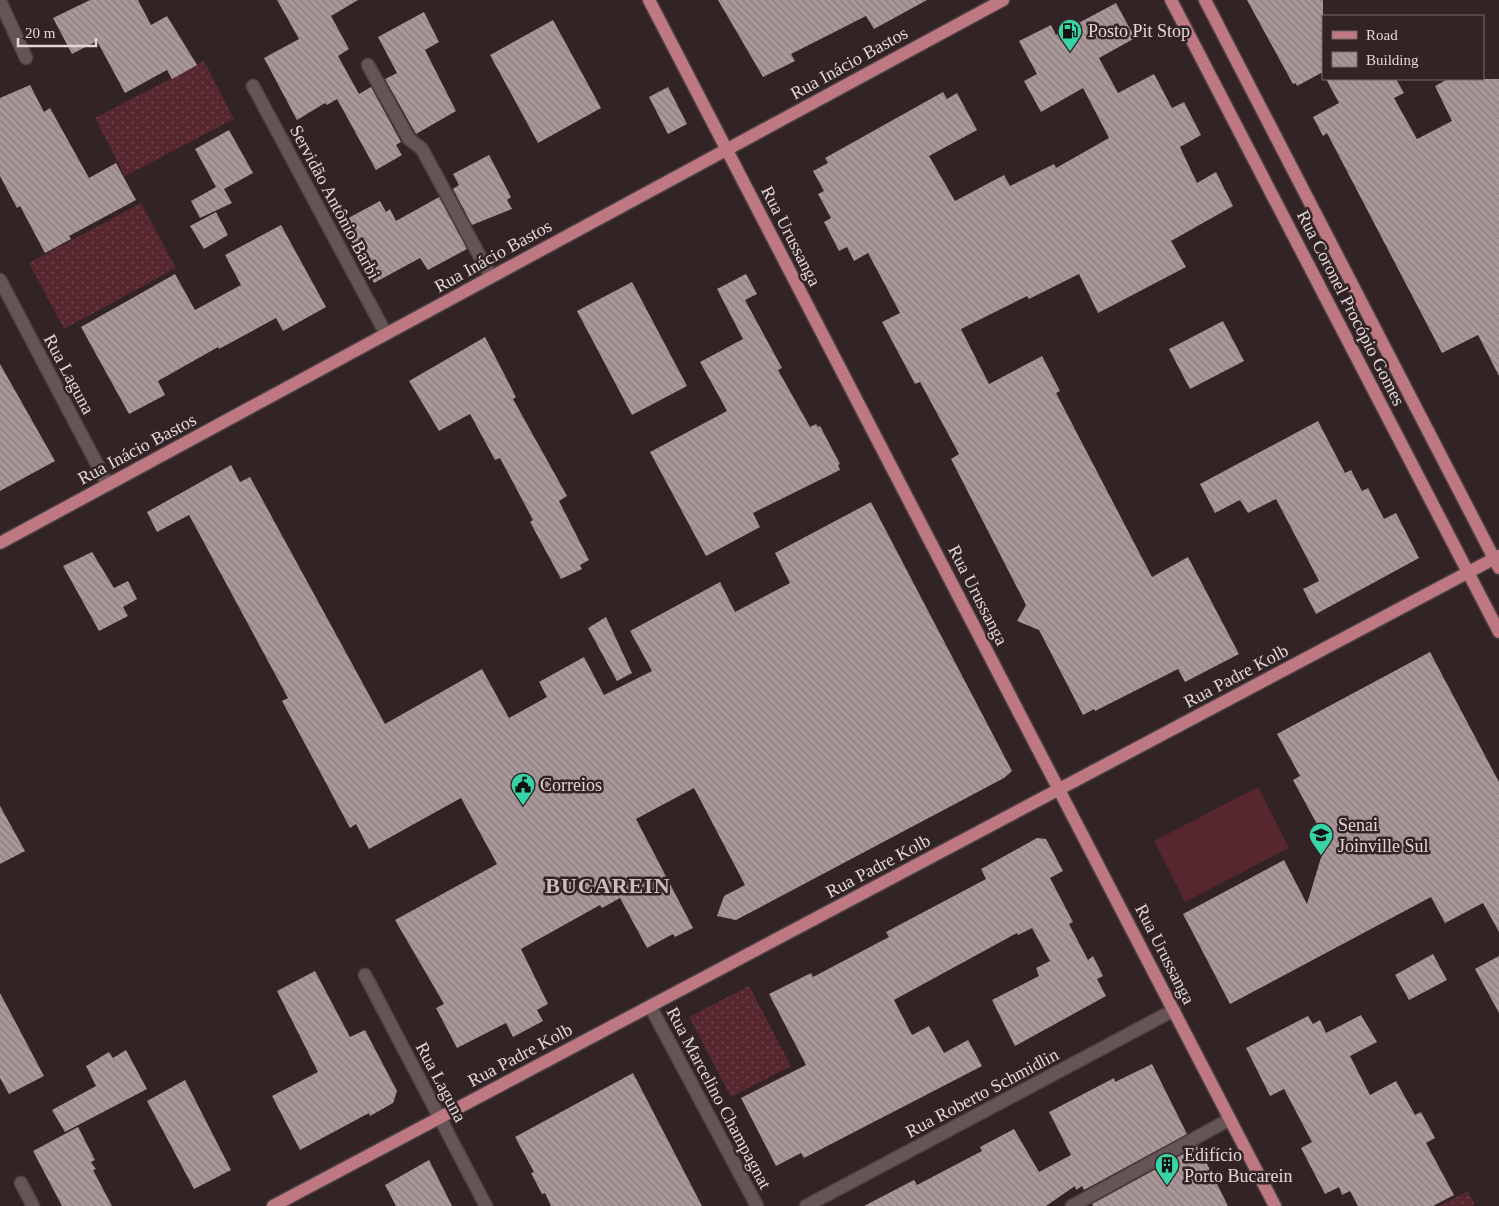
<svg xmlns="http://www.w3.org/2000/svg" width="1499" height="1206" font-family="'Times New Roman',serif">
	<defs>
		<pattern id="grass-dots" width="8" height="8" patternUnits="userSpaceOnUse" patternTransform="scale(1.25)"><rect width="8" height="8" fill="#56272f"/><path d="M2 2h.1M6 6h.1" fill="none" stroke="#6e464c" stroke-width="1.8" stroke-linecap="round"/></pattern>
		<pattern id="building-back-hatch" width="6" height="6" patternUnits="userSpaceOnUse" patternTransform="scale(1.25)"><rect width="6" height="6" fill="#aa9799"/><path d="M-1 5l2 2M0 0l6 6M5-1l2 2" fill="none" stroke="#8b7d7f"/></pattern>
	</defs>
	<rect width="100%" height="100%" fill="#322325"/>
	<!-- grass -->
	<g fill="url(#grass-dots)">
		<path d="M204,61L234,119L125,176L95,118Z"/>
		<path d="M141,203L176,268L64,329L29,263Z"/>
		<path d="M749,986L791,1066L731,1097L689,1017Z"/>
		<path d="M1468,1191L1475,1206H1439Z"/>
	</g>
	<!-- pitch -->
	<path fill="#56272f" d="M1258,787L1289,848L1185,902L1154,841Z"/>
	<!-- building -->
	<g fill="url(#building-back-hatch)">
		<path d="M90,0H138L151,25L167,16L197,65L172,79L167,70L125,93L97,41L72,54L53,18Z"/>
		<path d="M277,0H358L331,16L349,49L338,56L359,94L371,87L401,142L396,145L402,155L376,170L337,99L327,105L325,103L297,120L264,58L299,39Z"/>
		<path d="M718,0H927L874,29L866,16L791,54L795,61L763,77Z"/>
		<path d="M1247,0H1323V72L1297,86L1296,83L1293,84Z"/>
		<path d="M1116,3L1135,38L1099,58L1118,93L1154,74L1172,108L1184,102L1201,135L1180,147L1197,183L1216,172L1233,206L1171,241L1186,267L1098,313L1079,274L1029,299L1027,296L961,329L989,384L1042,356L1060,391L1056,393L1152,577L1188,557L1239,654L1185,682L1178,669L1095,711L1094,709L1083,715L1039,630L1017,621L1026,605L951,459L959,454L920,382L915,384L882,322L900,313L868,253L854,261L847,247L839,251L824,222L831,218L818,194L824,191L813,171L828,163L825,158L943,92L947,99L957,93L977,130L929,156L955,201L1004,175L1010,186L1054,164L1056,168L1109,138L1083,88L1041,112L1024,81L1037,74L1019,41L1051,25L1056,35Z"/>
		<path d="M424,12L439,42L425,50L456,111L416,134L385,79L397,73L378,37Z"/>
		<path d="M553,20L601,108L538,143L490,55Z"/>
		<path d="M1326,79H1396L1404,93L1394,98L1417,139L1452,121L1435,86L1448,79H1499V376L1478,335L1442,353L1327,133L1323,136L1313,117L1339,103Z"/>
		<path d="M30,85L44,112L50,108L89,178L116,163L136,200L69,236L71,239L45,253L20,206L17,208L0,176V98Z"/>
		<path d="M668,87L687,124L668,134L649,97Z"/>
		<path d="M229,130L253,173L224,189L232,203L200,218L191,201L216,187L195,149Z"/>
		<path d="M489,155L511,197L507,200L512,209L472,225L453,189L459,185L453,174Z"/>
		<path d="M439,197L467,249L428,270L420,258L374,283L341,222L380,201L386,212L390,209L396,221Z"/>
		<path d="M216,212L228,235L204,249L190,226Z"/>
		<path d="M281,225L326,307L283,331L276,318L219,349L218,347L158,381L165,395L129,414L81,327L175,274L195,310L241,285L225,255Z"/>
		<path d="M746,274L757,294L745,300L782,368L778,370L810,427L816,424L818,427L820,426L840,464L838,465L840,470L753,513L760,527L706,556L650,452L727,411L700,362L743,339L717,289Z"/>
		<path d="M632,282L687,386L632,415L577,311Z"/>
		<path d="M1223,321L1244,361L1190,389L1169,349Z"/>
		<path d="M485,337L516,397L513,399L567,496L559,501L589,560L580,565L582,569L561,579L530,522L533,520L500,458L495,460L470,414L439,431L409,381Z"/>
		<path d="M0,364L55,461L0,491Z"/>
		<path d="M1318,421L1345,473L1351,470L1362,491L1368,488L1384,519L1396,513L1419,558L1316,614L1303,589L1319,581L1276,499L1248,513L1240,500L1215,513L1200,484Z"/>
		<path d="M231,465L240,482L250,477L385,724L482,669L509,718L547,697L539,682L584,657L604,695L652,671L630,631L720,582L735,612L790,583L775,553L871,502L1012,771L1004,778L736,920L717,916L724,896L745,885L694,788L636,819L693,928L675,937L673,934L647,948L620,898L602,908L600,905L521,949L548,1004L537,1010L543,1021L513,1037L506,1023L457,1048L436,1008L444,1004L395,920L497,864L461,798L369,849L356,824L350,828L282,701L288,698L189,515L157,532L147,512Z"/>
		<path d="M92,552L114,588L128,581L137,599L123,607L128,616L99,631L63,566Z"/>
		<path d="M606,617L632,673L617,681L588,628Z"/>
		<path d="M1430,652L1499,782V932L1483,903L1445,923L1431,897L1230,1004L1183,914L1284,860L1307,904L1326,841L1293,780L1300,776L1277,734Z"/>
		<path d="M0,806L25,851L0,864Z"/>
		<path d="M1037,838L1046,839L1063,871L1050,878L1073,922L1069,924L1088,960L1093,956L1103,976L1097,979L1106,996L1015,1046L992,1000L1039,976L1036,968L1050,961L1032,928L1018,935L1017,933L894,1000L912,1035L929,1026L944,1053L968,1040L982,1066L804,1158L801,1153L776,1166L741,1098L806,1065L769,994L811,973L813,977L889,937L886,932L986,879L981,869Z"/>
		<path d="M1433,954L1447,980L1409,1000L1395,975Z"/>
		<path d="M1499,956V1013L1475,969Z"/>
		<path d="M315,971L350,1037L365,1030L397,1091L393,1103L370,1116L369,1113L300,1150L272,1096L318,1072L277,991Z"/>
		<path d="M0,993L44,1076L9,1094L0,1078Z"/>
		<path d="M1361,1015L1377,1042L1350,1056L1370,1095L1396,1081L1415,1115L1421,1112L1435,1138L1426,1143L1454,1195L1433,1206H1358L1350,1191L1342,1195L1339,1187L1325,1194L1301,1148L1312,1142L1284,1089L1270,1096L1246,1048L1308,1016L1313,1024L1320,1020L1326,1033Z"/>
		<path d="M126,1050L147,1089L65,1132L52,1110L96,1086L86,1066L109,1052L113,1058Z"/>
		<path d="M1152,1064L1187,1134L1084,1190L1082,1186L1076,1190L1075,1186L1046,1206H864L914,1180L917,1185L982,1151L980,1147L1014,1129L1039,1172L1071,1155L1049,1112L1114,1078L1115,1082Z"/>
		<path d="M633,1073L702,1206H551L545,1193L542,1194L531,1173L534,1172L515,1137Z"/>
		<path d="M185,1080L231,1170L194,1189L147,1101Z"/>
		<path d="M78,1127L95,1160L91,1162L96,1169L93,1170L112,1206H62L33,1151Z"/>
		<path d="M1198,1146L1228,1206H1093L1092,1204Z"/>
		<path d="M429,1160L452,1206H396L385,1185Z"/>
	</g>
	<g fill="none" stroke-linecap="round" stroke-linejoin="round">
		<defs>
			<g id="minor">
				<path d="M0,1L26,58"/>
				<path d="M368,65L409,139L422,149L491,277"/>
				<path d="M253,86L386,334"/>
				<path d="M0,280L108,485"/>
				<path d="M365,975L486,1206"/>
				<path d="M650,1006L757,1206"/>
				<path d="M21,1183L33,1206"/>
				<path d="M806,1206L1174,1010"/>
				<path d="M1072,1206L1230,1119"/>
			</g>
			<g id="major">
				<path d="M649,0L1275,1206"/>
				<path d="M1171,0L1499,632"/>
				<path d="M1205,0L1499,568"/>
				<path d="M0,543L1003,0"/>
				<path d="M273,1206L1499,556"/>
			</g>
		</defs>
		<!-- minor casing -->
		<use href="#minor" stroke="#4d4143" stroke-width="15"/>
		<!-- major casing -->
		<use href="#major" stroke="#4d4143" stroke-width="15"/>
		<!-- minor -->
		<use href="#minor" stroke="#665557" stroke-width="12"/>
		<!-- major -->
		<use href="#major" stroke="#bd7882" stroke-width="12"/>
	</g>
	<!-- icons -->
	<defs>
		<symbol id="fuel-pin" viewBox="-11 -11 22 30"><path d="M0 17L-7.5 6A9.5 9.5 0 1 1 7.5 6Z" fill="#36d4a7" stroke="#322325"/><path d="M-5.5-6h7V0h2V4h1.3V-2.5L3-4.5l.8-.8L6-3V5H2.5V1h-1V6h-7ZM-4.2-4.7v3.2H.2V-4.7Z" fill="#111"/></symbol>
		<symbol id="civic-pin" viewBox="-11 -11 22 30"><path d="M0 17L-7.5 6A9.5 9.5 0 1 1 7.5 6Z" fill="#36d4a7" stroke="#322325"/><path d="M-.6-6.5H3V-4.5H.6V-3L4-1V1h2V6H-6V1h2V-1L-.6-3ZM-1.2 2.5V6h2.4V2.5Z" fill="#111"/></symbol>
		<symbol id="university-pin" viewBox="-11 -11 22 30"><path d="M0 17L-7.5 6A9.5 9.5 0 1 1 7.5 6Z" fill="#36d4a7" stroke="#322325"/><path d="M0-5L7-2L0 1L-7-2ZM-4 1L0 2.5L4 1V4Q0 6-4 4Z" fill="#111"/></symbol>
		<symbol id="building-pin" viewBox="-11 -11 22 30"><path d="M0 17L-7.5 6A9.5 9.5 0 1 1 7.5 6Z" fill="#36d4a7" stroke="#322325"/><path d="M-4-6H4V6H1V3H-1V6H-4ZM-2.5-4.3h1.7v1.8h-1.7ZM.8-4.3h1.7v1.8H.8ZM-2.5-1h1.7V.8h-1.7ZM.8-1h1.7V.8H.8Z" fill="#111"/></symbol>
	</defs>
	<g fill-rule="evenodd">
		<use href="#fuel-pin" x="1056" y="17" width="28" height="38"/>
		<use href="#civic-pin" x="509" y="771" width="28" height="38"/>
		<use href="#university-pin" x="1307" y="821" width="28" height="38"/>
		<use href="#building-pin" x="1153" y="1151" width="28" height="38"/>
	</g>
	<g text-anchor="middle" stroke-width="5" stroke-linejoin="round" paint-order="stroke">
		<!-- poi labels -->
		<g font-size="18" fill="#e1d7d8" stroke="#322325" text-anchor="start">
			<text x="1088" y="37">Posto Pit Stop</text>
			<text x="540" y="791">Correios</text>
			<text x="1338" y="831">Senai<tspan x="1338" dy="21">Joinville Sul</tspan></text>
			<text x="1184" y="1161">Edifício<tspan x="1184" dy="21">Porto Bucarein</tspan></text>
		</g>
		<!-- street labels -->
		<g font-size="18" fill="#e1d7d8" stroke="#322325">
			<text transform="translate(849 63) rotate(-29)" y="6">Rua Inácio Bastos</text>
			<text transform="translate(335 202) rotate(62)" y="6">Servidão Antônio Barbi</text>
			<text transform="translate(791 236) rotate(63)" y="6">Rua Urussanga</text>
			<text transform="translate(493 256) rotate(-29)" y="6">Rua Inácio Bastos</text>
			<text transform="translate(1351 308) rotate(63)" y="6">Rua Coronel Procópio Gomes</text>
			<text transform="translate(69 374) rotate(62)" y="6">Rua Laguna</text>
			<text transform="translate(137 449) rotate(-28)" y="6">Rua Inácio Bastos</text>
			<text transform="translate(978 595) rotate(63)" y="6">Rua Urussanga</text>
			<text transform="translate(1236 676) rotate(-28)" y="6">Rua Padre Kolb</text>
			<text transform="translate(878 866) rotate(-28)" y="6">Rua Padre Kolb</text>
			<text transform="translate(1165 954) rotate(63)" y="6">Rua Urussanga</text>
			<text transform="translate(520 1055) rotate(-28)" y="6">Rua Padre Kolb</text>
			<text transform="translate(441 1082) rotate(62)" y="6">Rua Laguna</text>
			<text transform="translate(982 1093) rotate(-28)" y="6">Rua Roberto Schmidlin</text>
			<text transform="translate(719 1098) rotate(62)" y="6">Rua Marcelino Champagnat</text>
		</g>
		<!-- district labels -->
		<g font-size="22" font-weight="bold" letter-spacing="1" fill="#cfbbbd" stroke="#322325">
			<text x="608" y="893">BUCAREIN</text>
		</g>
	</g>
	<!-- legend -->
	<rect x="1322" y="15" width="162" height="65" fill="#322325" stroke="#786b6d"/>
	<rect x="1332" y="31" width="25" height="8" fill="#bd7882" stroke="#786b6d"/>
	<text x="1366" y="40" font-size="15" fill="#e1d7d8">Road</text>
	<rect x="1332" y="52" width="25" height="15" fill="url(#building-back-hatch)" stroke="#786b6d"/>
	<text x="1366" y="65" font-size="15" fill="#e1d7d8">Building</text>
	<!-- scale -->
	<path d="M18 38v8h78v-8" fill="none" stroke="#e1d7d8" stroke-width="2.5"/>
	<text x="25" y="38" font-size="15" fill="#e1d7d8" stroke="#322325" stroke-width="4" paint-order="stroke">20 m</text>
</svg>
